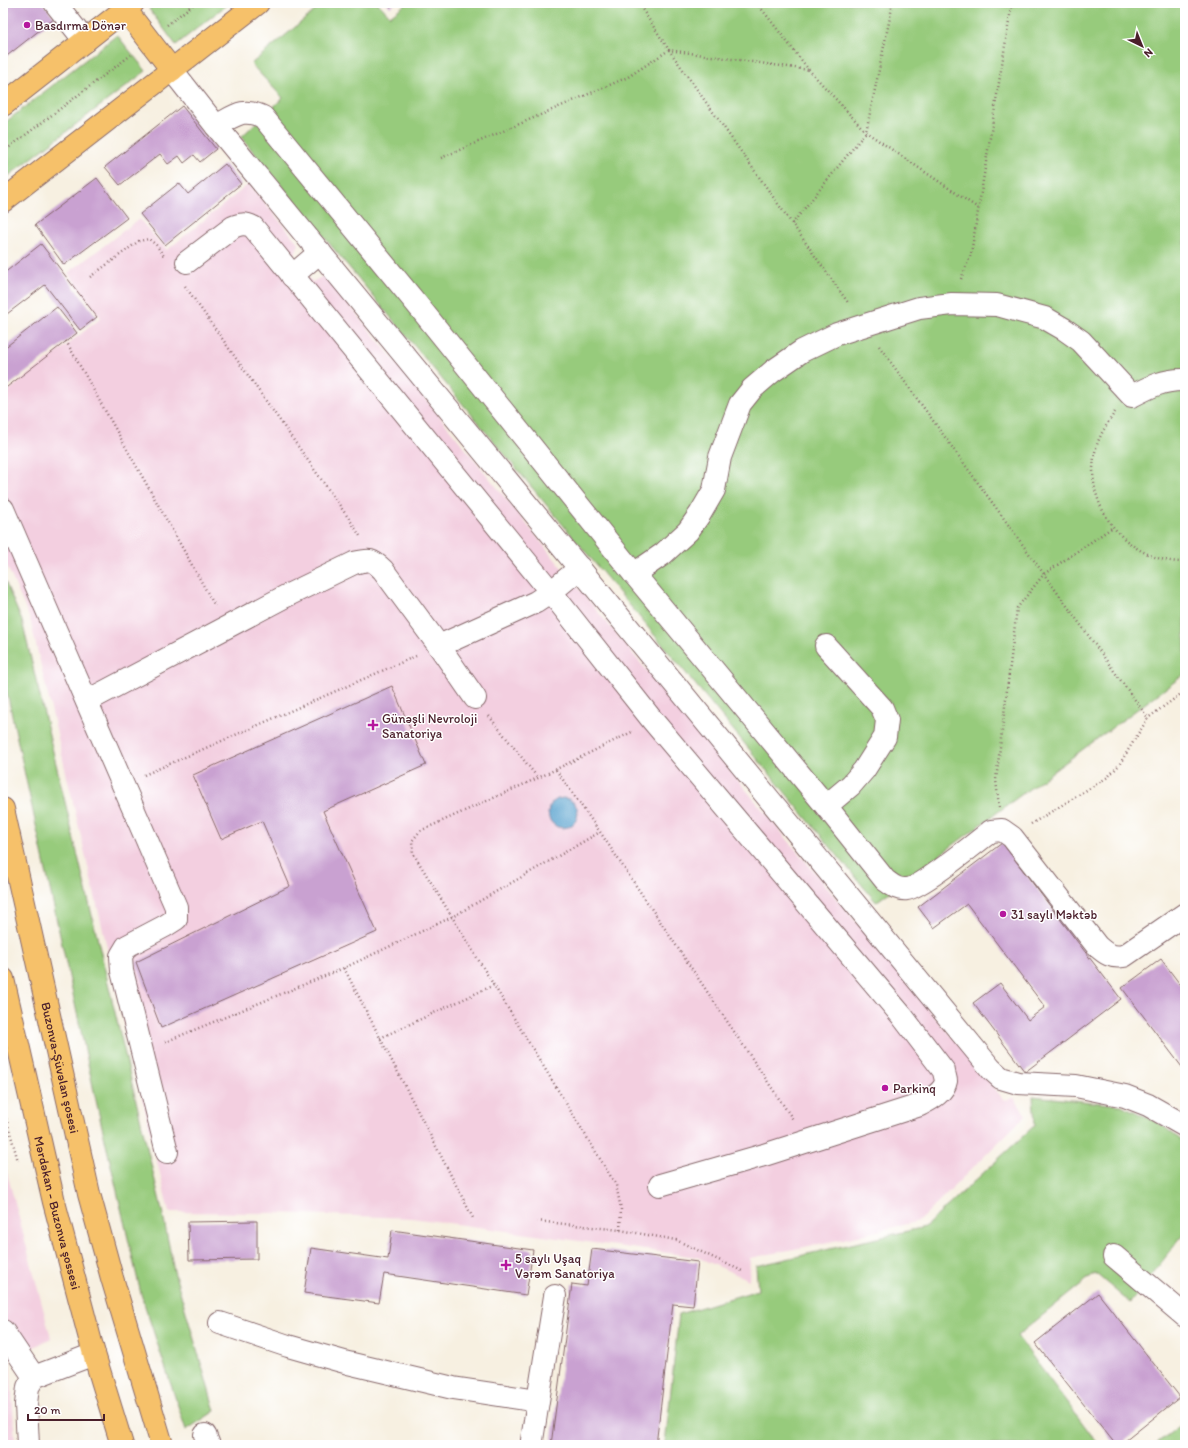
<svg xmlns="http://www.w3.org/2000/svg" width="1188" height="1448" font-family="Itim,sans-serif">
	<rect width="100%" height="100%" fill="#fff"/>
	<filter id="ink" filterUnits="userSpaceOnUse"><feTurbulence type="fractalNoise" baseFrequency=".025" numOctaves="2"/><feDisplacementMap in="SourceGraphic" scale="8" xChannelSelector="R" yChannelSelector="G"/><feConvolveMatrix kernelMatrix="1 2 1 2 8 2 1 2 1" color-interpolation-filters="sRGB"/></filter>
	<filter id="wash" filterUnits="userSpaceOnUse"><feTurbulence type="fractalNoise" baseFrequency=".012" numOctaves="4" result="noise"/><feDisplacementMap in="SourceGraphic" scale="16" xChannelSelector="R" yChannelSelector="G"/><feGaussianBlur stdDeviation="0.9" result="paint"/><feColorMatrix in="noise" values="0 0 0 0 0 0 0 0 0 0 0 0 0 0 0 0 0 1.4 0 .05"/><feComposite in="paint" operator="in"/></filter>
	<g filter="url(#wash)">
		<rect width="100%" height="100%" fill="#f7f0e1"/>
		<!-- built -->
		<g fill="#f3cfe0">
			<path d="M249,184L299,244L293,258L312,282L325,275L579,589L1004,1100L1014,1098L1026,1115L919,1221L853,1237L750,1258L749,1280L697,1257L412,1218L272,1213L169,1212L30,619L3,557V395L101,318L68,273L139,219L167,250Z"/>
			<path d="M3,1158L51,1338L10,1360L15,1445H3Z"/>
		</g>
		<!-- green -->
		<g fill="#97cb7c" stroke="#707554">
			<path d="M157,3H229L176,45L149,9Z"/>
			<path d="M324,3H378L390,16L407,3H1185V674L876,902L241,137L283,98L251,64Z"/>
			<path d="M117,35L146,71L3,180V124Z"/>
			<path d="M3,577L22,621L162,1210L174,1271L215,1411L186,1430L141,1294L99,1114L3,674Z"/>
			<path d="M1033,1096L1121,1105L1159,1123L1185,1143V1232L1130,1303L1095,1273L1017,1336L1099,1445H665L679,1314L758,1290L756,1266L925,1227L1035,1125Z"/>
			<path d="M1185,1422V1445H1154Z"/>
		</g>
		<!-- water -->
		<circle fill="#56a1ce" stroke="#50607c" cx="563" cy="813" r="15"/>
		<g id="blocks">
			<!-- building -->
			<g fill="#c9a1d1">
				<path d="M3,3H43L55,18L3,59Z"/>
				<path d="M387,3H396L390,7Z"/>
				<path d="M182,106L216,149L200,162L194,155L184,163L179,156L168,164L160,154L120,185L105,167Z"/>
				<path d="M225,164L241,184L165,245L140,214L179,183L188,194Z"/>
				<path d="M97,178L127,218L64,265L35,225Z"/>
				<path d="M41,244L97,317L80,330L45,285L3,317V274Z"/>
				<path d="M57,307L77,333L3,390V349Z"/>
				<path d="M392,686L426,765L323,811L377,932L161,1028L136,962L290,886L262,821L221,839L193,775Z"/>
				<path d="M1002,843L1121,999L1025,1072L973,1003L1000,983L1028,1020L1045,1007L967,904L934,928L918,907Z"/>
				<path d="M1161,959L1185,991V1071L1122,988Z"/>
				<path d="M257,1221V1259L189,1260L188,1222Z"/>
				<path d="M392,1230L533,1250L526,1295L384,1274L379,1303L304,1293L311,1248L388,1259Z"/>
				<path d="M592,1249L698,1262L693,1306L673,1304L656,1445H551L572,1284L587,1286Z"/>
				<path d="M1098,1293L1180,1397L1120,1445H1116L1035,1343Z"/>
			</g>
		</g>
	</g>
	<g filter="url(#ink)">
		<use href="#blocks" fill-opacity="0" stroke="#87686b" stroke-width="1"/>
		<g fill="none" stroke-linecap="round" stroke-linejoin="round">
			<defs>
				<g id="minor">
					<path d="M55,3L85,41"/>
					<path d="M172,70L216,126L991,1069L1001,1078L1018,1083L1076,1086L1125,1096L1148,1105L1185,1126"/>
					<path d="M216,126C235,116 242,107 263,117L420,308L634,574L826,806L885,880C892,885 897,890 907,889C920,888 977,842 991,831L1002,830L1012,837L1097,946C1106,954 1111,958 1124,956L1185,914"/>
					<path d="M187,262L233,227C240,224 245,223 253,227L551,592L653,721L902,1016L944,1071C944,1074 946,1079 946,1081C944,1093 929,1100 920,1105L764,1155L660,1185"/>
					<path d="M292,276L320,252"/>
					<path d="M3,509L176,907V919L165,926L127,946L121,956L122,971L167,1152"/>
					<path d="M634,574L663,554L688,531L700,514L714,490L720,457L740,404L752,389L773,371L802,351L837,334L919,308L952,304L997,305L1045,318L1064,329L1081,341L1132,396C1149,387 1165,379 1185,380"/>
					<path d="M439,646L536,602L551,592L580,568"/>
					<path d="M826,646L882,708L887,720L885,737L864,770L851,785L826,806"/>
					<path d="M87,701L284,597L354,563C370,559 372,559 383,570L439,646L475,698"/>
					<path d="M1114,1256L1185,1316"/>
					<path d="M220,1323L288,1346L348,1363L453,1388L538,1401L532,1440L533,1445"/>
					<path d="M3,1331L34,1377"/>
					<path d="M538,1401L555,1296"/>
					<path d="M205,1435L209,1445"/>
					<path d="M28,1445L26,1404L28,1387L34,1377L94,1354"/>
				</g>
				<g id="major">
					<path d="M125,9L172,70"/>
					<path d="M3,105L133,3"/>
					<path d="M3,201L258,3"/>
					<path id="s1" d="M3,809L89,1194L112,1278L162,1445"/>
					<path id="s2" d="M3,979L54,1202L94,1354L122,1445"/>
				</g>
			</defs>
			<!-- minor casing -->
			<use href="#minor" stroke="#87686b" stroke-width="24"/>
			<!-- major casing -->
			<use href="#major" stroke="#87686b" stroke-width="24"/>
			<!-- path -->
			<g stroke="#87686b" stroke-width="2.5" stroke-dasharray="1 3" stroke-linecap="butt">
				<path d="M638,3L669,50L849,304"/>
				<path d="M757,3L809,70L866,132L978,208"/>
				<path d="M167,25L195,3"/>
				<path d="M3,152L131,55"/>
				<path d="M441,158L628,77L669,50L809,70"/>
				<path d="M792,224L866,132L893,3"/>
				<path d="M90,277L139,241L149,239L156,245L164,256"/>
				<path d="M961,279L971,254L1012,3"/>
				<path d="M185,286L352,523L360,536"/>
				<path d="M66,341L215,606"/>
				<path d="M879,346L1148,718"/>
				<path d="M1115,412C1107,424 1098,437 1095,452C1083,508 1129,563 1185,562"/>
				<path d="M489,716L538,778"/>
				<path d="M556,770L600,832L794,1121"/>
				<path d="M144,775L416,656"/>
				<path d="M999,807L996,780L1017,608L1044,574L1113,527"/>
				<path d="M1031,824L1108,777L1119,765L1148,718L1185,691"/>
				<path d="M344,968L474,1220"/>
				<path d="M380,1038L494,985"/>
				<path d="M165,1042L344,968L452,917L600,832"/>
				<path d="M3,1107L18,1161"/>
				<path d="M537,1221L620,1230L676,1240L742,1271"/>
				<path d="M620,1230L621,1209L616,1185L413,853L412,841L420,831L538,778L632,732"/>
			</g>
			<!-- minor -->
			<use href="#minor" stroke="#fff" stroke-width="22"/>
			<!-- major -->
			<use href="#major" stroke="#f6c16b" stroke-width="22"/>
		</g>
	</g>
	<!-- markers -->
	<g fill="#b5179e" stroke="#fff" stroke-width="1.5">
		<circle cx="27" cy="25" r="4"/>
		<path d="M371 719h4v4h4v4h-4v4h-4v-4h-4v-4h4z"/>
		<circle cx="1003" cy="914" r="4"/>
		<circle cx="885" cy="1088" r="4"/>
		<path d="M504 1259h4v4h4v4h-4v4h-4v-4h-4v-4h4z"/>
	</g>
	<g text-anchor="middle" stroke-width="3" stroke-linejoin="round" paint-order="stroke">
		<!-- poi labels -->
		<g font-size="13" fill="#4a1f2b" stroke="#fff" text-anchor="start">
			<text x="35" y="30">Basdırma Dönər</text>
			<text x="382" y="723">Günəşli Nevroloji<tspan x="382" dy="15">Sanatoriya</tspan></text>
			<text x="1011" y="919">31 saylı Məktəb</text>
			<text x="893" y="1093">Parkinq</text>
			<text x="515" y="1263">5 saylı Uşaq<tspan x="515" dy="15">Vərəm Sanatoriya</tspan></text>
		</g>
		<!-- street labels -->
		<g font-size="13" fill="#4a1f2b" stroke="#fff">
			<text dy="5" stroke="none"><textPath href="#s1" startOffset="265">Buzonva-Şüvəlan şosesi</textPath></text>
			<text dy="5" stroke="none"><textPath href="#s2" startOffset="240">Mərdəkan - Buzonva şossesi</textPath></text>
		</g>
	</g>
	<!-- margin -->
	<rect width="1188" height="1448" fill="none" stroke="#fff" stroke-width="16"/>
	<!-- north arrow -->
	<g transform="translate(1142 46) rotate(137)" stroke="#ffffff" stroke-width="3" paint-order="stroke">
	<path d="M0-3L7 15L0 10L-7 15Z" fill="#4a1f2b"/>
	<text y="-6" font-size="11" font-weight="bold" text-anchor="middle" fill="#4a1f2b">N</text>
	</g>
	<!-- scale -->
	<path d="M28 1414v6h76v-6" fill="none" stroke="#4a1f2b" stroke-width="2"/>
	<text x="34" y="1414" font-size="12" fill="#4a1f2b" stroke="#ffffff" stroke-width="3" paint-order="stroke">20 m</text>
</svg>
